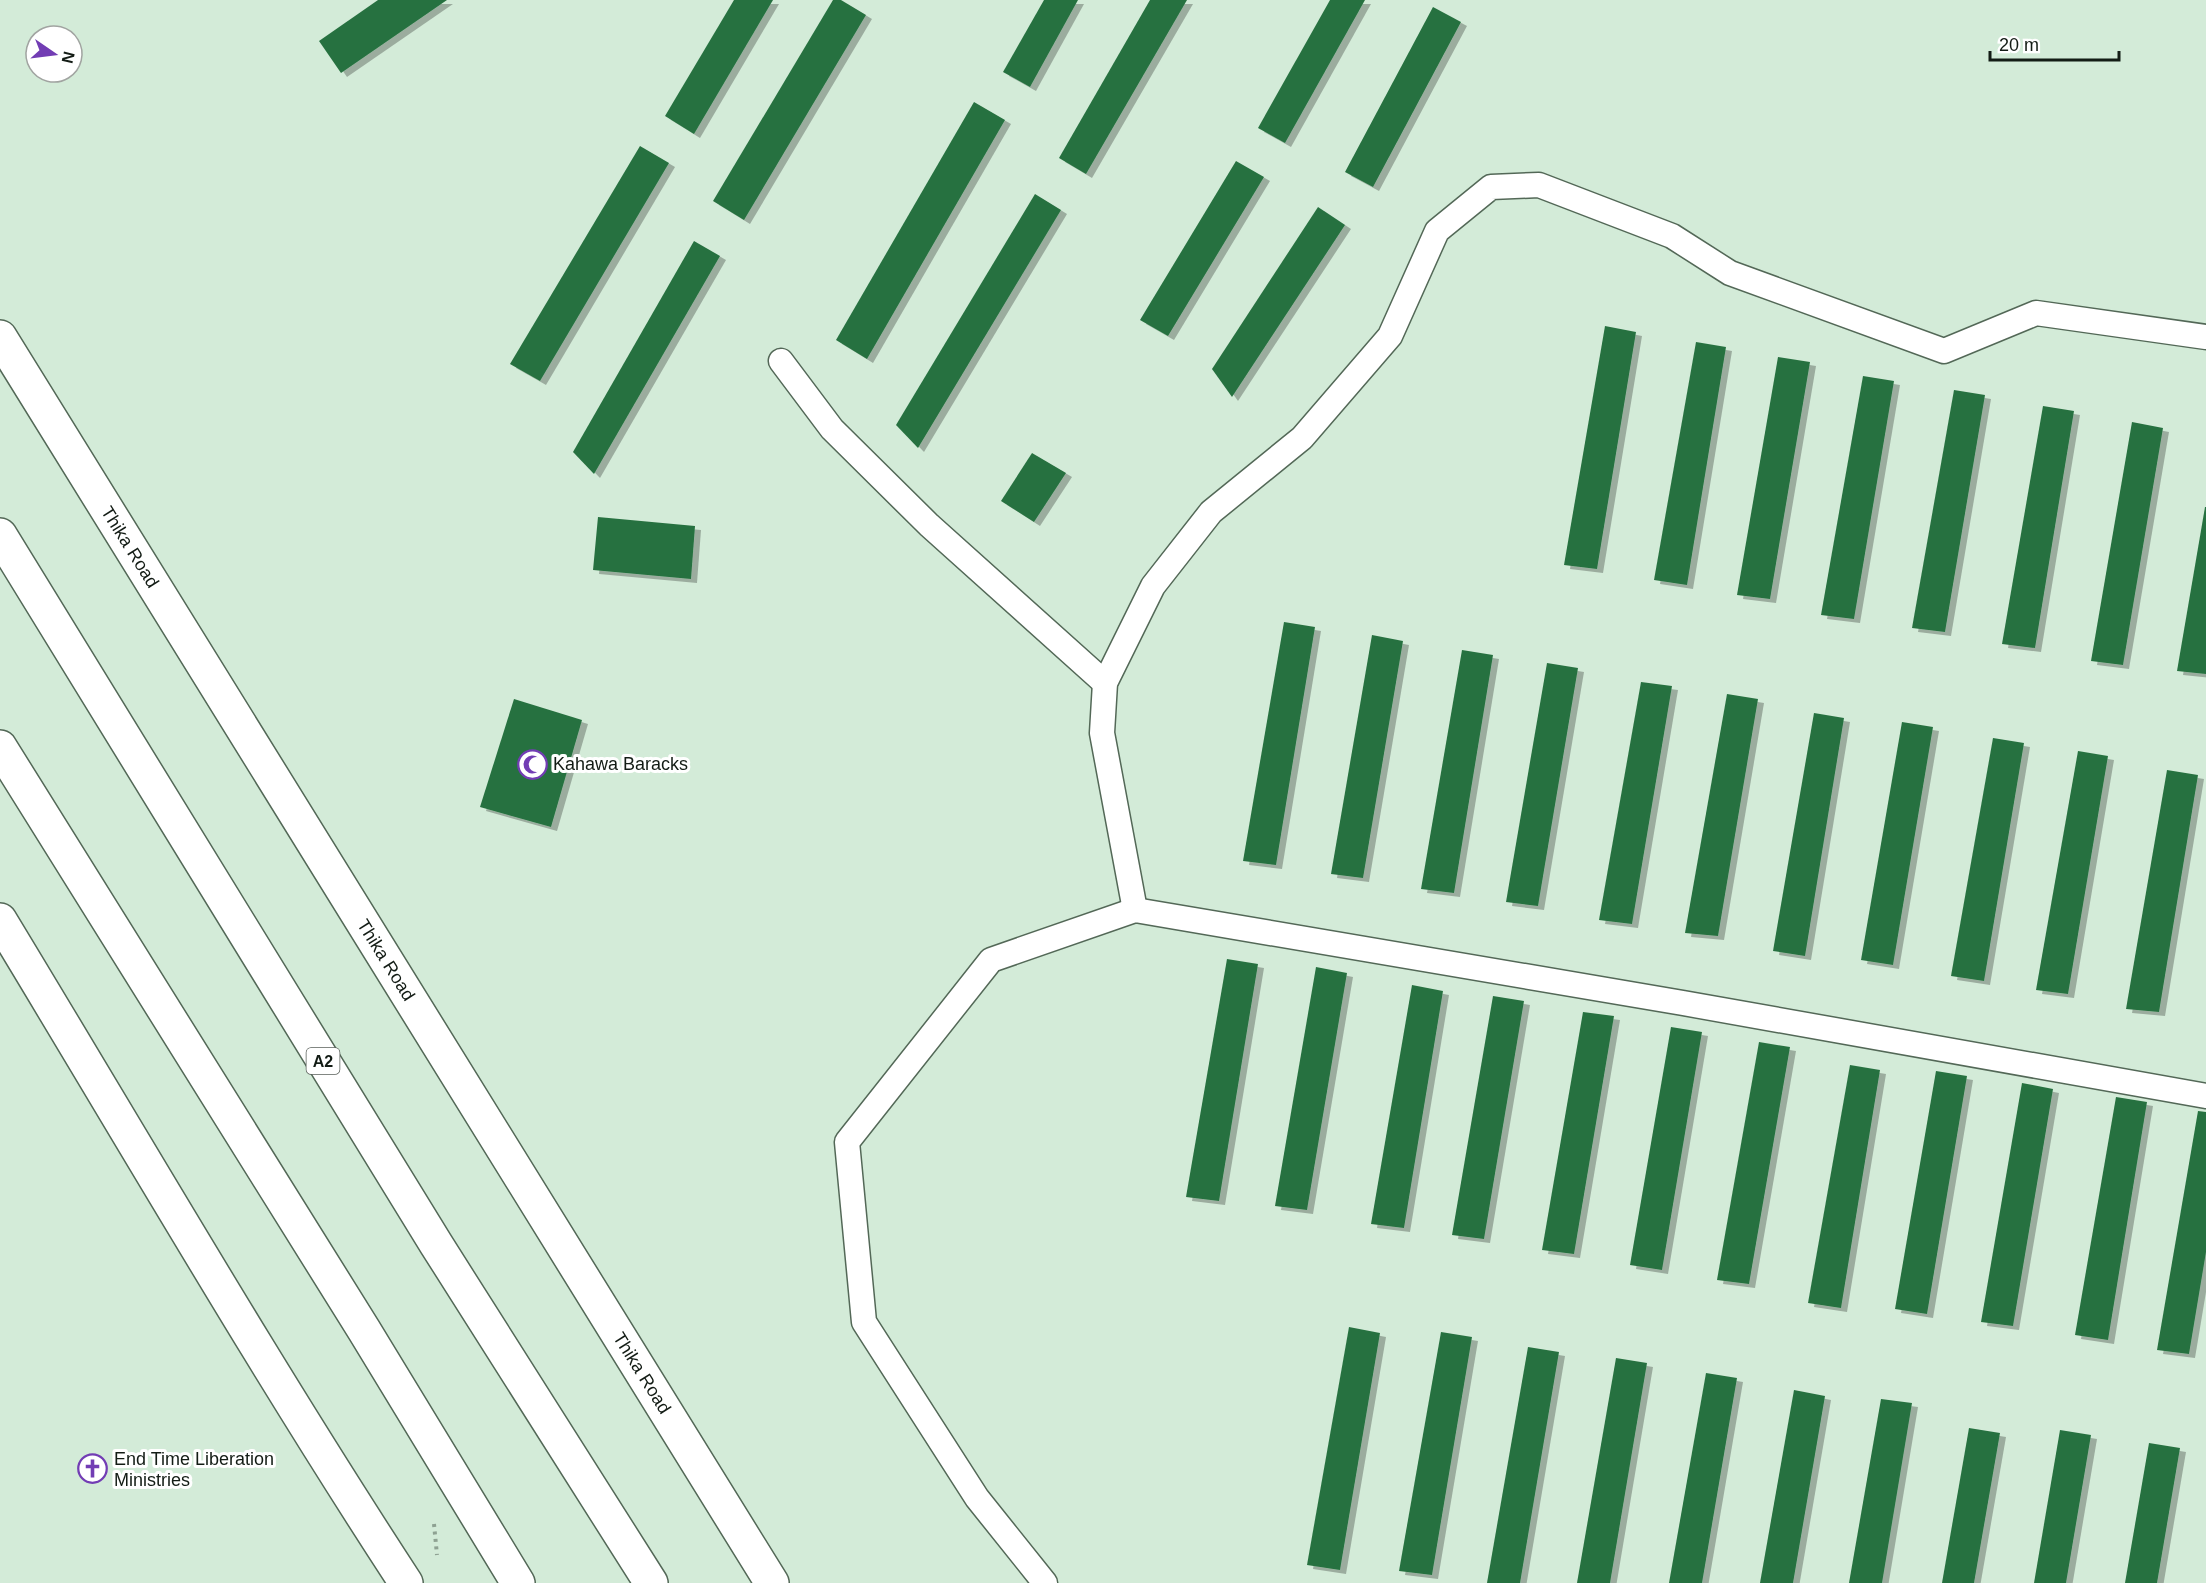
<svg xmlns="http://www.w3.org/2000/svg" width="2206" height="1583" font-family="Arial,sans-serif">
	<defs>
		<filter id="shadow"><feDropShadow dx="6" dy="4" stdDeviation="0" flood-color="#0004"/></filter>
	</defs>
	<rect width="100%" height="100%" fill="#d3ebd8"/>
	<!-- building -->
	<g fill="#287140" filter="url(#shadow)">
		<path d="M378,0H447L341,73L319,41Z"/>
		<path d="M734,0H773L694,134L665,116Z"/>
		<path d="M833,0H841L866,15L744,220L713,201Z"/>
		<path d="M1044,0H1078L1030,87L1003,72Z"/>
		<path d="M1150,0H1187L1086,174L1059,158Z"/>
		<path d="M1330,0H1365L1285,143L1258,128Z"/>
		<path d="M1433,7L1461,22L1373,187L1345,172Z"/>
		<path d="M974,102L1005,120L867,359L836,340Z"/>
		<path d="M640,146L669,163L540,381L510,364Z"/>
		<path d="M1236,161L1264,177L1168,336L1140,320Z"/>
		<path d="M1035,194L1061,210L918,448L896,425Z"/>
		<path d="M1318,207L1345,225L1232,397L1212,369Z"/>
		<path d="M694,241L720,256L594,474L573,452Z"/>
		<path d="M1605,326L1636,332L1597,569L1564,565Z"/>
		<path d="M1696,342L1726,347L1687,585L1654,580Z"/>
		<path d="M1778,357L1810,362L1770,599L1737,595Z"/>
		<path d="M1863,376L1894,381L1854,619L1821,615Z"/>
		<path d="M1954,390L1985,395L1945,632L1912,628Z"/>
		<path d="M2043,406L2074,411L2035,648L2002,644Z"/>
		<path d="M2132,422L2163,428L2123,665L2091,661Z"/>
		<path d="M1032,453L1066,473L1034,522L1001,501Z"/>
		<path d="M2205,507H2206V674L2177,671Z"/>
		<path d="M598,517L695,526L691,579L593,570Z"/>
		<path d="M1284,622L1315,627L1276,865L1243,861Z"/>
		<path d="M1372,635L1403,641L1363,878L1331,874Z"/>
		<path d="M1462,650L1493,655L1454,893L1421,889Z"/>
		<path d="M1547,663L1578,668L1538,906L1506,902Z"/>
		<path d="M1641,682L1672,686L1632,924L1599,920Z"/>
		<path d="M1727,694L1758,699L1718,936L1685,933Z"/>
		<path d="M514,699L582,720L551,827L480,807Z"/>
		<path d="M1814,713L1844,718L1805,956L1773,951Z"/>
		<path d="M1902,722L1933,727L1893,965L1861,960Z"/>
		<path d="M1993,738L2024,743L1984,981L1951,976Z"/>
		<path d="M2078,751L2108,756L2068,994L2036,990Z"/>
		<path d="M2167,770L2198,775L2159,1012L2126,1009Z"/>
		<path d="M1227,959L1258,964L1219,1201L1186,1197Z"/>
		<path d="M1316,967L1347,973L1307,1210L1275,1206Z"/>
		<path d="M1412,985L1443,991L1404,1228L1371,1224Z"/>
		<path d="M1493,996L1524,1001L1484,1239L1452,1235Z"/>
		<path d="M1583,1012L1614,1016L1574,1254L1542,1250Z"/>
		<path d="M1671,1027L1702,1032L1662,1270L1630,1265Z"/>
		<path d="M1759,1042L1790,1047L1749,1284L1717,1280Z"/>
		<path d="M1850,1065L1880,1070L1841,1308L1808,1303Z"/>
		<path d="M1936,1071L1967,1076L1927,1314L1895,1309Z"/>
		<path d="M2022,1083L2053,1089L2013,1326L1981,1322Z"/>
		<path d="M2116,1097L2147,1102L2108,1340L2075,1335Z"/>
		<path d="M2198,1111L2206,1112V1252L2189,1354L2157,1350Z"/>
		<path d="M1349,1327L1380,1333L1340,1570L1307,1565Z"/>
		<path d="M1441,1332L1472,1337L1432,1575L1399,1571Z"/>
		<path d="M1528,1347L1559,1352L1520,1583H1487Z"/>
		<path d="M1616,1358L1647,1363L1610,1583H1577Z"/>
		<path d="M1706,1373L1737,1378L1702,1583H1669Z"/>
		<path d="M1794,1390L1825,1396L1793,1583H1760Z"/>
		<path d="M1881,1399L1912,1403L1882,1583H1849Z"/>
		<path d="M1969,1428L2000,1433L1974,1583H1942Z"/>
		<path d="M2060,1430L2091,1435L2066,1583H2034Z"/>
		<path d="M2149,1443L2180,1448L2157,1583H2125Z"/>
	</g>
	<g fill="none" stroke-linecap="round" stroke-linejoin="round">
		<defs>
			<g id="lane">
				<path d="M781,361L832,429L929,525L1105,683"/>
				<path d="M1135,910L1102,733L1105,683L1153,586L1211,512L1302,438L1390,336L1437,231L1491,187L1539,185L1672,236L1730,273L1944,351L2036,313L2206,337"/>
				<path d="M1045,1583L977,1498L864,1322L847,1142L991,960L1135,910L1683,1003L2206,1096"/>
			</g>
			<g id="secondary">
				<path d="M0,337L772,1583"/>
				<path d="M0,920C134,1141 264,1366 406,1583"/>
			</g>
			<g id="highway">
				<path d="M0,535L436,1244L651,1583"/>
				<path d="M0,747L364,1330L518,1583"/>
			</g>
		</defs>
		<!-- lane casing -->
		<use href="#lane" stroke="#536857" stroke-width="27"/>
		<!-- secondary casing -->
		<use href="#secondary" stroke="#536857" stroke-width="36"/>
		<!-- highway casing -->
		<use href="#highway" stroke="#536857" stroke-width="36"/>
		<!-- path -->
		<path stroke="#8ea192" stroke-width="4" stroke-dasharray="3 4.5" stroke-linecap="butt" d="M434,1524L437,1555"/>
		<!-- lane -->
		<use href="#lane" stroke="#fff" stroke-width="24"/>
		<!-- secondary -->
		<use href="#secondary" stroke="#fff" stroke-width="33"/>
		<!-- highway -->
		<use href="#highway" stroke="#fff" stroke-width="33"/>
	</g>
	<!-- icons -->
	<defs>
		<symbol id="mosque-ring" viewBox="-11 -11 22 22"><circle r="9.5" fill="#fff" stroke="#723db4" stroke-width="1.5"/><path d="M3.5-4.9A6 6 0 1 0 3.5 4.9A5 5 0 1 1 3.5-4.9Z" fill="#723db4"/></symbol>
		<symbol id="church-ring" viewBox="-11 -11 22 22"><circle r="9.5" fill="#fff" stroke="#723db4" stroke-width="1.5"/><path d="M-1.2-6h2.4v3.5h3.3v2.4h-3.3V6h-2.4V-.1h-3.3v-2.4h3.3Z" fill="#723db4"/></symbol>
	</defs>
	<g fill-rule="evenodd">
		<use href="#mosque-ring" x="516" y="748" width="33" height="33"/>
		<use href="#church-ring" x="76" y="1452" width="33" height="33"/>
	</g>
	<g text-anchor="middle" stroke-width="6" stroke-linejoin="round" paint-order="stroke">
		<!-- shield labels -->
		<rect fill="#fff" stroke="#5a605b" stroke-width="1.5" x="306.5" y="1048" width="33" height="26" rx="4.5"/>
		<g font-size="16" font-weight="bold" fill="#131c15">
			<text x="323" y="1067">A2</text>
		</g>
		<!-- street labels -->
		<g font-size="18" fill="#131c15" stroke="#fff">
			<text transform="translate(130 547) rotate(58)" y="6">Thika Road</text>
			<text transform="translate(386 960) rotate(58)" y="6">Thika Road</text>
			<text transform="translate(642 1373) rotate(58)" y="6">Thika Road</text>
		</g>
		<!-- poi labels -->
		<g font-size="18" fill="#131c15" stroke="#fff" text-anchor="start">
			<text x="553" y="770">Kahawa Baracks</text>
			<text x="114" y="1465">End Time Liberation<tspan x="114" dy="21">Ministries</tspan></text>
		</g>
	</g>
	<!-- north arrow -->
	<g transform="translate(54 54) rotate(104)"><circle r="28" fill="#ffffff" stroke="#a1a4a1" stroke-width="1.5"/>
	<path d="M0-4.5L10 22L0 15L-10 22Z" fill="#723db4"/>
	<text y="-9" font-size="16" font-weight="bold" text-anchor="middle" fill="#131c15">N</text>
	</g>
	<!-- scale -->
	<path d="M1990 51v9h129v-9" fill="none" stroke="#131c15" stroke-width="3"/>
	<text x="1999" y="51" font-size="18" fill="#131c15" stroke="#ffffff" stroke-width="4.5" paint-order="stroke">20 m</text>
</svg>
